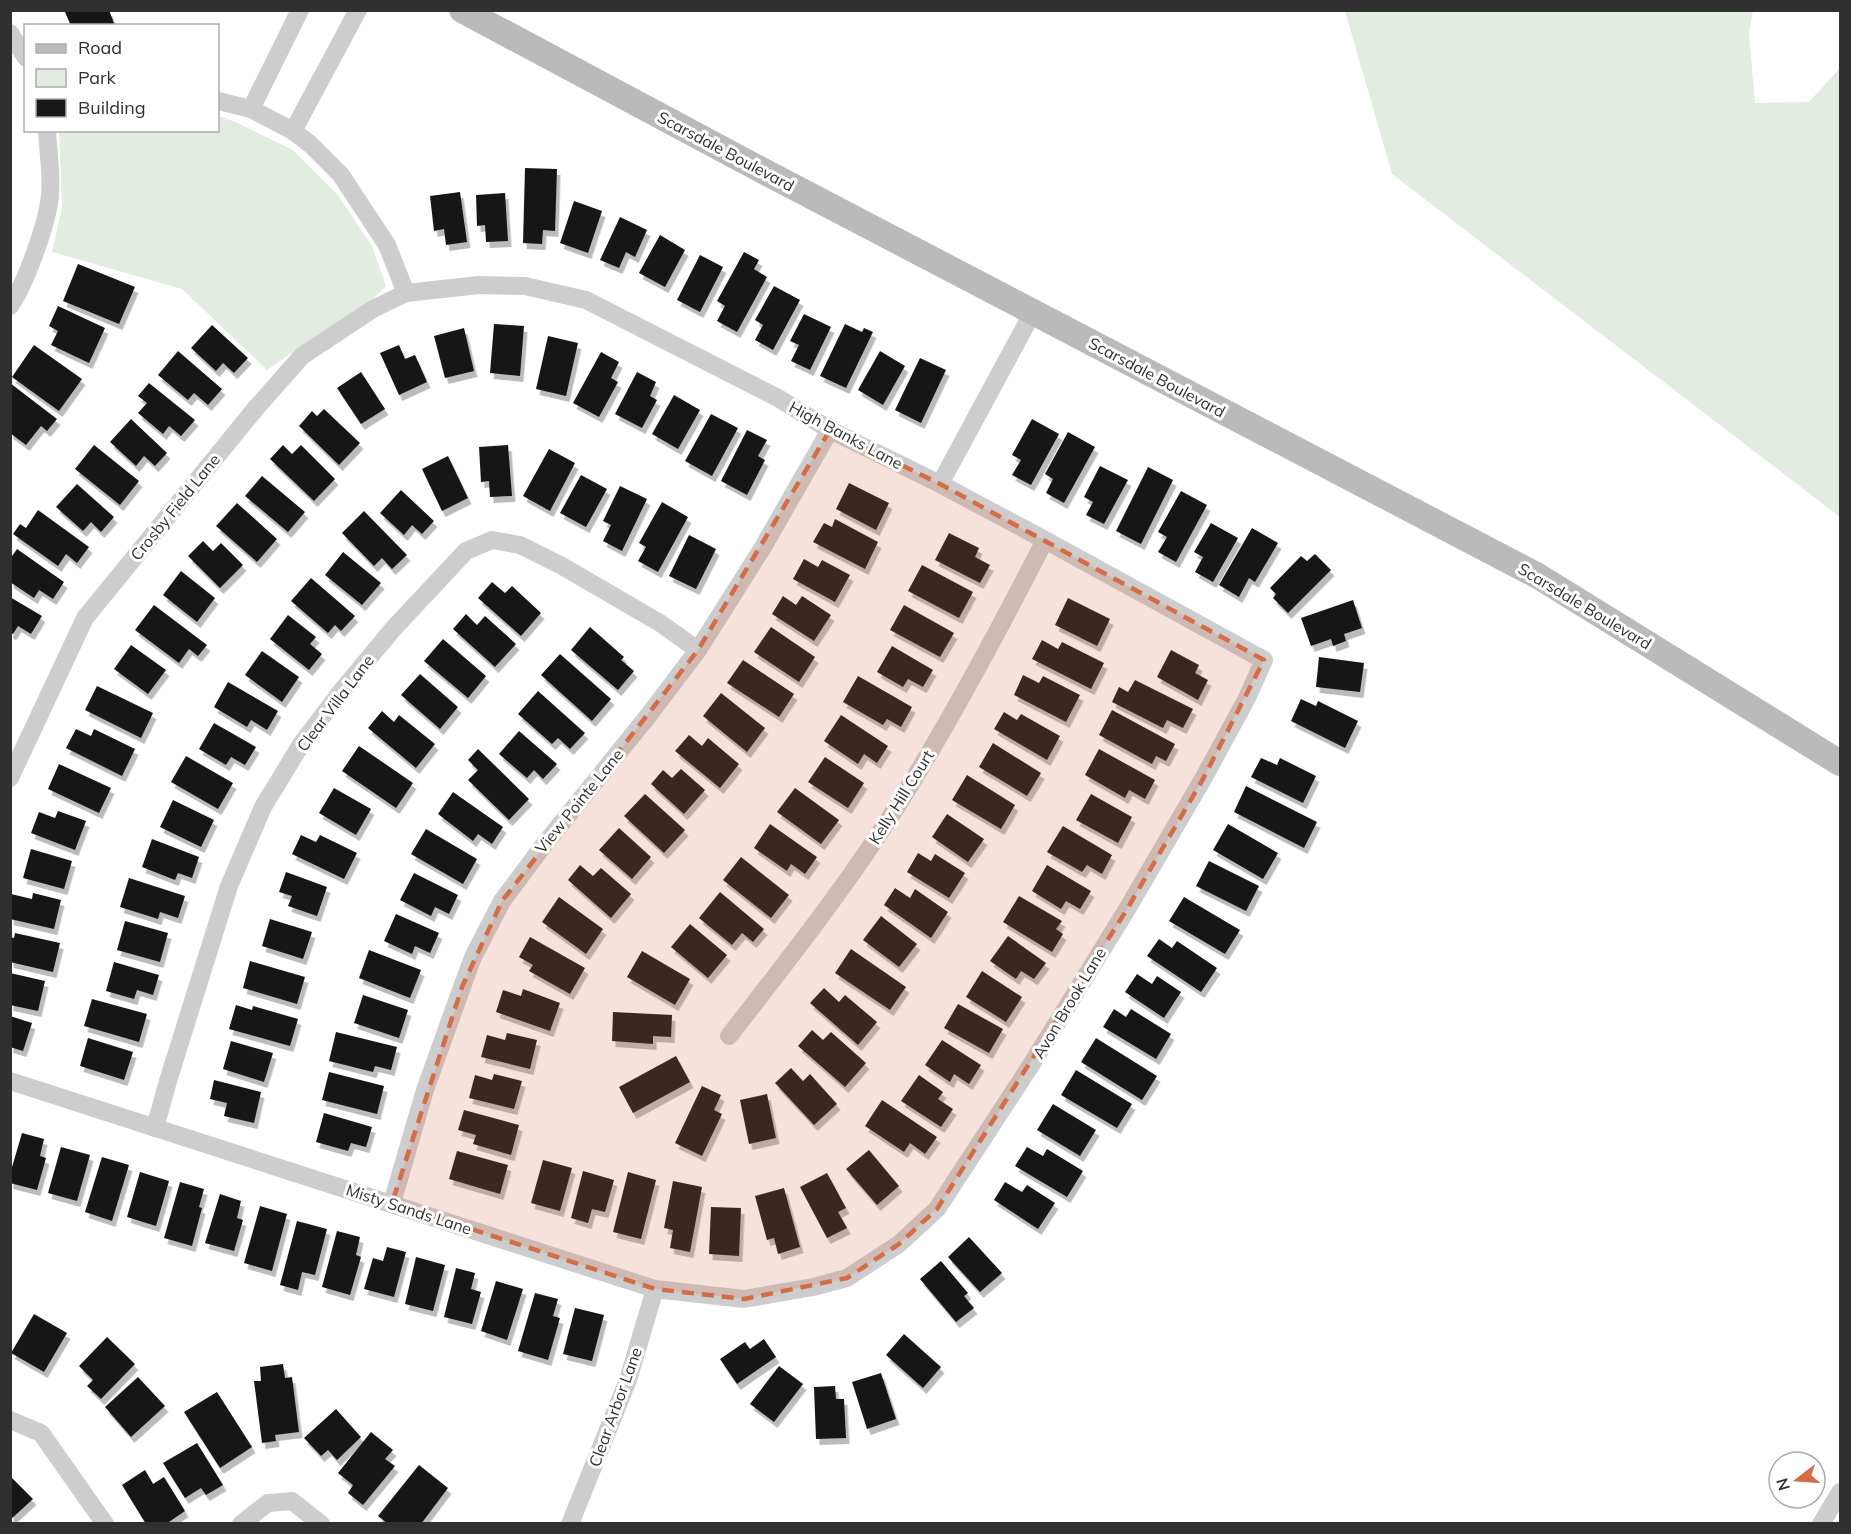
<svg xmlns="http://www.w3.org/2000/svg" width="1851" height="1534" font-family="Mulish,sans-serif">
	<defs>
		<filter id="shadow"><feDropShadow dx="3.5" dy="6" stdDeviation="0" flood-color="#0004"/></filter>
	</defs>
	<rect width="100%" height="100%" fill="#fff"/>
	<!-- green -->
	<g fill="#e2ece0">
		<path d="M1345,11H1753L1749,33L1755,103L1809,102L1840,68V517L1392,174Z"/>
		<path d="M218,116L231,120L293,150L337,194L372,246L386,286L346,326L299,348L267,370L182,289L52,252L62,207L59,131L218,130Z"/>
	</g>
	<!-- building -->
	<g fill="#171717" filter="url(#shadow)">
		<path d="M68,10H109L115,26H71L65,12Z"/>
		<path d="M525,168L557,169L555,231L543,230L542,244L523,243Z"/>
		<path d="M460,192L467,242L446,245L444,229L434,231L430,196Z"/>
		<path d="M505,193L508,241L486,242L485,225L477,226L476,195Z"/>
		<path d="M574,201L602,211L588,253L560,243Z"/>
		<path d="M620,217L647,230L635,257L626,252L619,268L600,260Z"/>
		<path d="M660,235L685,250L665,287L639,273Z"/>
		<path d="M744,252L759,260L754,269L767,277L737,332L717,321L725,306L717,301Z"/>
		<path d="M700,255L723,267L700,312L677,300Z"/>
		<path d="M78,264L135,287L119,324L63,301Z"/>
		<path d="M774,286L800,300L773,350L755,340L763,325L755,320Z"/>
		<path d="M58,306L105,328L89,363L51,345L58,331L49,326Z"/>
		<path d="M804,314L831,327L810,370L791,361L799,345L790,341Z"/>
		<path d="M494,324L524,326L520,376L490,373Z"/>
		<path d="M845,324L862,332L864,328L873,332L846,388L820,376Z"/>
		<path d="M212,325L248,358L234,373L223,363L216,371L191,348Z"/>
		<path d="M464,328L474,371L445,378L434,336Z"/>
		<path d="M548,336L578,343L566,396L536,389Z"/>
		<path d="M34,345L82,379L59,411L12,377Z"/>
		<path d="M399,345L405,359L415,355L427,382L399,395L380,353Z"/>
		<path d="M178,351L222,389L208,405L194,393L188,400L158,375Z"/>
		<path d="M880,351L905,366L883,405L858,390Z"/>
		<path d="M601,352L619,362L611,378L618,382L599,417L573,403Z"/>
		<path d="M920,358L946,370L921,423L895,410Z"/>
		<path d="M361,372L385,409L361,424L337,388Z"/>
		<path d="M637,372L656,382L650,396L657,400L642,428L615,414Z"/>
		<path d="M10,383L57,419L47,431L41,426L26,445L10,433Z"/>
		<path d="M149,383L195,420L181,436L169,426L163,434L138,413L147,403L138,396Z"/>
		<path d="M674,395L700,410L678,449L652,434Z"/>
		<path d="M324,409L360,443L339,465L299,426L312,411L317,416Z"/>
		<path d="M711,414L738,428L712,476L685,461Z"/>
		<path d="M131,419L167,453L155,466L144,456L136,466L110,442Z"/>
		<path d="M1032,419L1059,434L1031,485L1012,475L1021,460L1012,455Z"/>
		<path d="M747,430L767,440L758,456L765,460L747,495L721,481Z"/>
		<path d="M1068,432L1095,447L1064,503L1046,493L1053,479L1045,474Z"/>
		<path d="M94,445L139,481L120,505L75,469Z"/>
		<path d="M283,445L292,454L301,445L335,479L314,501L270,459Z"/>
		<path d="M508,445L512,496L490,497L489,481L481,482L479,447Z"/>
		<path d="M549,449L575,463L550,511L523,496Z"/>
		<path d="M448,456L468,498L442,511L422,469Z"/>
		<path d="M1100,466L1128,480L1104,524L1086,515L1093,502L1084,497Z"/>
		<path d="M1148,467L1173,480L1141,544L1116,531Z"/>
		<path d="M581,475L607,489L586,527L560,513Z"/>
		<path d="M262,476L305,512L288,532L245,496Z"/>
		<path d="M849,483L889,503L876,530L836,509Z"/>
		<path d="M77,484L114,517L101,532L91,522L83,531L56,507Z"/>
		<path d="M620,486L647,499L622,551L603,541L611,525L603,521Z"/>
		<path d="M401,490L434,521L422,534L412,525L404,535L380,513Z"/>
		<path d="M1181,491L1207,505L1176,562L1158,552L1167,537L1158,532Z"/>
		<path d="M662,502L688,517L658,572L638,561L646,547L639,543Z"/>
		<path d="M237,503L277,539L257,562L216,526Z"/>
		<path d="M38,510L89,547L77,563L66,554L58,566L13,534L20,524L26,528Z"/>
		<path d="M364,511L407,555L392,569L382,558L374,566L342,533Z"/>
		<path d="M835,519L878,542L865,569L813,542L824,523L832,527Z"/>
		<path d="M1211,523L1238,538L1213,582L1195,572L1203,557L1194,552Z"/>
		<path d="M1252,528L1278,543L1255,582L1249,578L1239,597L1219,585Z"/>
		<path d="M949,533L979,548L975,557L990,565L980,583L935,560Z"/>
		<path d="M689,535L716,549L696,589L669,576Z"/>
		<path d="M203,541L213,551L221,543L243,565L220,588L188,556Z"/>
		<path d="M17,549L64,582L53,599L39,590L34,598L10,582V559Z"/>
		<path d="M343,552L381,583L362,605L325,575Z"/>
		<path d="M1315,554L1331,570L1288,613L1273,598L1276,594L1270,588L1301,556L1307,561Z"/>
		<path d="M804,559L818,567L822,560L850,575L835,602L793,579Z"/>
		<path d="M922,565L973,592L959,618L908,591Z"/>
		<path d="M181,571L215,598L197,622L163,595Z"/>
		<path d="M311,578L355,616L341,631L335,625L328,633L291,601Z"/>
		<path d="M492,582L505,593L512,586L541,613L521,636L478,598Z"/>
		<path d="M783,596L796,605L802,596L831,615L814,641L772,614Z"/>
		<path d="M10,597L42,616L31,634L18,626L13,634L10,633Z"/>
		<path d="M1068,598L1110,619L1097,646L1055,625Z"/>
		<path d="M1353,600L1362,628L1344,634L1346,641L1333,646L1331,639L1311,646L1301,618Z"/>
		<path d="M154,605L207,645L198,656L189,649L179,663L135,630Z"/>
		<path d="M904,605L954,633L940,657L890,630Z"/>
		<path d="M466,614L477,625L485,616L516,644L495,667L453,629Z"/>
		<path d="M288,615L316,637L310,644L322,654L309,670L270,639Z"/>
		<path d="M590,627L624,657L621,660L634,671L618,690L571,650Z"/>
		<path d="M771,627L815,657L799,682L754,652Z"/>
		<path d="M443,639L486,676L468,698L424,661Z"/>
		<path d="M1042,640L1058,649L1062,642L1104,663L1091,689L1032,659Z"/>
		<path d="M131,645L166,670L148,694L114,669Z"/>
		<path d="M892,646L933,670L923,687L908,679L903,687L877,672Z"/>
		<path d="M1171,650L1199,665L1195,673L1208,680L1198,700L1157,677Z"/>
		<path d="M262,651L299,677L282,702L245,675Z"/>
		<path d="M560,654L611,699L592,721L541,675Z"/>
		<path d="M1319,657L1364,663L1360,692L1316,687Z"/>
		<path d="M743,660L794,694L779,717L727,683Z"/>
		<path d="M420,674L458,707L440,729L401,695Z"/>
		<path d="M1023,675L1039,683L1043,676L1080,695L1066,722L1014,695Z"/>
		<path d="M858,676L912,707L901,727L887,719L883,725L843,702Z"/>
		<path d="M1135,680L1193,709L1183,728L1167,720L1163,728L1112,702L1119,687L1128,692Z"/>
		<path d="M228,682L278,711L267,730L251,720L247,727L214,707Z"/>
		<path d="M97,686L153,713L141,738L85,710Z"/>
		<path d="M538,691L585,733L570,749L558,738L552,744L518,714Z"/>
		<path d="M721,693L765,728L747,752L703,716Z"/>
		<path d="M1301,699L1316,706L1318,701L1358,721L1345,748L1291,721Z"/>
		<path d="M1112,710L1175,744L1166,761L1156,756L1152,764L1099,735Z"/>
		<path d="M382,711L394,722L399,715L435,744L416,768L368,728Z"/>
		<path d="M1004,712L1017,720L1021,714L1060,736L1047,760L994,729Z"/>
		<path d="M841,715L888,746L877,763L864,754L858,764L824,741Z"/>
		<path d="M214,723L256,747L245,765L231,757L226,765L199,749Z"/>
		<path d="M76,729L91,736L94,729L135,749L122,776L66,748Z"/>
		<path d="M519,731L557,764L543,779L534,770L527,778L499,754Z"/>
		<path d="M689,735L702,746L708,738L739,764L720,788L675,751Z"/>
		<path d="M993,743L1041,773L1027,796L979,767Z"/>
		<path d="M359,746L413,783L396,808L342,771Z"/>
		<path d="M478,749L529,799L509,820L468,780L478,770L468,760Z"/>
		<path d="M1099,749L1155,780L1145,799L1129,790L1125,798L1085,775Z"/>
		<path d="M186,756L233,783L218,809L171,782Z"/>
		<path d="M825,757L864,783L848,808L808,782Z"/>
		<path d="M1261,758L1277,765L1280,758L1316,776L1303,803L1251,777Z"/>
		<path d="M59,764L111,788L99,813L48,789Z"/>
		<path d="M681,769L705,790L684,814L651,784L663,770L672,778Z"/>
		<path d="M967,775L1015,805L1001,829L952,800Z"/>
		<path d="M1246,786L1317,822L1304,848L1234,812Z"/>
		<path d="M334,788L371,809L356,835L319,813Z"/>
		<path d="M795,788L839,820L821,844L777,812Z"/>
		<path d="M453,792L503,827L492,844L478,834L473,841L438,814Z"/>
		<path d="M645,794L685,830L664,853L624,816Z"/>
		<path d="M1091,794L1132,817L1118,843L1076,820Z"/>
		<path d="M173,800L214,820L201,847L160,827Z"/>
		<path d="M58,811L86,821L75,850L31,833L39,812L55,818Z"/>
		<path d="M947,814L984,839L968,862L932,837Z"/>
		<path d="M770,824L817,857L805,874L791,864L787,871L754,848Z"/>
		<path d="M1228,824L1278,853L1263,879L1213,850Z"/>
		<path d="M1063,826L1112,855L1102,874L1087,865L1082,872L1047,852Z"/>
		<path d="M619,828L651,857L632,879L599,850Z"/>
		<path d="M426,829L477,859L463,884L411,854Z"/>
		<path d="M301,835L316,842L320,835L357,853L344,879L292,854Z"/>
		<path d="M152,839L199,857L192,878L178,873L175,880L142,867Z"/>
		<path d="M31,849L72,861L64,889L23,878Z"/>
		<path d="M918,853L931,861L935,854L965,873L949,898L907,872Z"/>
		<path d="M741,857L789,895L771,918L723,880Z"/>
		<path d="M1209,861L1259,886L1246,911L1196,886Z"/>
		<path d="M580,865L593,876L601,868L631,894L611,918L568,880Z"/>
		<path d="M1047,865L1091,891L1080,909L1066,901L1061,909L1032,891Z"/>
		<path d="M286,872L327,887L317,916L288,906L292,896L279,892Z"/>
		<path d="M414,873L458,895L449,914L435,907L431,916L400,900Z"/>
		<path d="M129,878L185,896L178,918L160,912L158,919L120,907Z"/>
		<path d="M895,888L910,898L915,889L948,912L931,938L884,905Z"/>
		<path d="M720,892L764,929L753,942L742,933L732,945L699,918Z"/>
		<path d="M33,893L61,900L54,929L10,919L11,894L32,899Z"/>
		<path d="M1019,896L1062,921L1056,929L1063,934L1052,952L1003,922Z"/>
		<path d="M559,897L603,929L586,954L542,922Z"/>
		<path d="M1184,897L1240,930L1225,954L1169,921Z"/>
		<path d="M396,914L439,933L430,953L415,946L412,954L384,941Z"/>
		<path d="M881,916L917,944L899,967L863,940Z"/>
		<path d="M270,919L312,932L303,959L262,946Z"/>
		<path d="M125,921L168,933L160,962L117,950Z"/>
		<path d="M690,924L727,955L708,978L671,947Z"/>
		<path d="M15,933L60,943L53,972L10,962V937L14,938Z"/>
		<path d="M1008,936L1046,963L1034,979L1021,971L1016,979L990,961Z"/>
		<path d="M530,937L585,968L570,994L529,971L533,965L519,957Z"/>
		<path d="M1159,939L1172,948L1177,941L1217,968L1201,992L1147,956Z"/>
		<path d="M851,949L906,987L890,1010L835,973Z"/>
		<path d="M369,950L421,970L410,998L359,978Z"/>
		<path d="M642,951L690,979L675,1005L627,977Z"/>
		<path d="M250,961L305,977L297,1004L243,988Z"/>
		<path d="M114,962L159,975L153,995L137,990L134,999L106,991Z"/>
		<path d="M982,971L1022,997L1006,1022L966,997Z"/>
		<path d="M10,973L45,981L38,1011L10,1005Z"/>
		<path d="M1137,974L1152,984L1157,976L1181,992L1164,1018L1125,992Z"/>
		<path d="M824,988L839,1002L845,995L877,1022L858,1045L810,1003Z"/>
		<path d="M523,989L560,1003L550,1031L496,1012L503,990L521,996Z"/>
		<path d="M363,995L408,1010L399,1038L354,1023Z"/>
		<path d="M92,999L147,1014L139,1042L84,1026Z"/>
		<path d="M958,1004L1003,1029L989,1053L944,1028Z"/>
		<path d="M236,1005L252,1010L253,1006L298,1019L290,1046L229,1029Z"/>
		<path d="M1114,1009L1126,1017L1131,1009L1171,1034L1156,1059L1103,1027Z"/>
		<path d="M613,1012L672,1015L671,1037L653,1036V1044L612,1041Z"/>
		<path d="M10,1016L32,1023L23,1051L10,1047Z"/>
		<path d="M812,1030L823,1040L831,1032L866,1063L845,1087L798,1046Z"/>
		<path d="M336,1032L397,1047L391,1070L375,1066L373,1072L329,1061Z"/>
		<path d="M507,1033L537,1040L530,1069L481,1057L487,1035L505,1040Z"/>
		<path d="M88,1038L133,1052L124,1080L80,1066Z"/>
		<path d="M1096,1038L1157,1076L1142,1100L1081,1062Z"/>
		<path d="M942,1040L981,1065L969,1084L954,1074L950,1082L925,1065Z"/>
		<path d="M231,1041L273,1053L264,1082L223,1069Z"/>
		<path d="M676,1056L690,1082L633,1113L619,1087Z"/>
		<path d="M791,1068L803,1081L810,1074L837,1104L814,1125L775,1083Z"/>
		<path d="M1076,1070L1132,1104L1117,1128L1061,1095Z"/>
		<path d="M329,1072L384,1086L377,1114L322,1100Z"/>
		<path d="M494,1074L522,1081L514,1109L469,1098L475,1075L492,1080Z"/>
		<path d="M919,1075L943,1092L938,1099L953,1109L941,1127L901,1101Z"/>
		<path d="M214,1080L261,1092L254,1123L224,1116L227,1103L210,1099Z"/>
		<path d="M702,1086L721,1095L714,1110L722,1114L702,1156L675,1143Z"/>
		<path d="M767,1094L776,1138L749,1144L740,1100Z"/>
		<path d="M882,1100L937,1137L925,1154L910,1143L904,1152L865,1126Z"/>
		<path d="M1053,1104L1096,1130L1080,1156L1037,1130Z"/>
		<path d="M464,1110L519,1125L511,1155L473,1144L476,1135L458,1130Z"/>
		<path d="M324,1113L372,1127L366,1147L351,1143L348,1151L316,1142Z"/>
		<path d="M22,1133L44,1139L40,1156L46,1158L37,1190L10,1183V1174Z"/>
		<path d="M61,1147L90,1155L77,1201L48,1193Z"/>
		<path d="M1027,1147L1043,1156L1047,1149L1083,1171L1067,1197L1015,1166Z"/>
		<path d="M869,1150L899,1186L877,1205L846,1169Z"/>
		<path d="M457,1151L508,1165L500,1194L449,1179Z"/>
		<path d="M102,1157L129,1165L112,1221L85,1212Z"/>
		<path d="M543,1160L572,1168L560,1211L531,1203Z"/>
		<path d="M583,1171L614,1180L605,1212L592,1209L588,1223L571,1218Z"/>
		<path d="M140,1172L169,1181L156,1226L127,1217Z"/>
		<path d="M628,1172L656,1180L641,1239L613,1232Z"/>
		<path d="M827,1173L846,1208L838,1212L847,1228L827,1238L800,1187Z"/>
		<path d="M673,1181L702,1187L690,1252L670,1248L673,1230L664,1228Z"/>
		<path d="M180,1182L204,1189L199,1207L202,1208L192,1246L164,1238Z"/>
		<path d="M1005,1182L1022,1192L1027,1185L1055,1203L1038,1229L994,1200Z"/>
		<path d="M784,1188L800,1247L778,1254L774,1238L767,1240L755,1196Z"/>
		<path d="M220,1194L241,1201L237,1218L243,1220L234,1251L205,1243Z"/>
		<path d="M260,1206L287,1214L272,1271L244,1263Z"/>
		<path d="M711,1207L741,1208L739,1256L709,1254Z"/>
		<path d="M297,1221L327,1229L315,1275L302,1272L298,1290L280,1285Z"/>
		<path d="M337,1231L360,1237L356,1255L361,1257L350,1295L322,1287Z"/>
		<path d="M969,1237L1002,1273L980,1292L948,1257Z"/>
		<path d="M387,1247L406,1252L394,1297L364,1289L373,1258L383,1261Z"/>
		<path d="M416,1257L445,1265L433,1311L405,1304Z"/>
		<path d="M941,1261L968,1293L964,1296L974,1308L956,1322L920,1279Z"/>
		<path d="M456,1268L475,1273L471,1289L481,1292L472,1324L444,1317Z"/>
		<path d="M496,1281L523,1289L507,1340L481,1331Z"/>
		<path d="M535,1293L558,1299L553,1316L560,1318L548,1360L518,1351Z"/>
		<path d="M575,1308L604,1315L592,1361L563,1354Z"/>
		<path d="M34,1314L67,1333L44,1372L11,1353Z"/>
		<path d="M904,1334L941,1367L923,1388L886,1355Z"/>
		<path d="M107,1337L135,1364L101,1399L87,1386L93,1380L79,1366Z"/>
		<path d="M764,1339L776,1357L737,1384L720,1359L745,1342L750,1349Z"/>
		<path d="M283,1364L285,1378L292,1377L299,1432L275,1435L276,1441L262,1443L254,1381H261L260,1367Z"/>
		<path d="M779,1366L803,1384L774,1422L750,1404Z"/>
		<path d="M881,1373L896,1419L867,1429L852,1382Z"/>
		<path d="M138,1377L165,1406L131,1437L105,1407Z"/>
		<path d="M835,1386L836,1399H844L846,1438L816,1439L814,1387Z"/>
		<path d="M217,1392L252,1447L220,1468L184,1412Z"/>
		<path d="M336,1409L361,1437L337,1460L328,1450L321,1456L304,1438Z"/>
		<path d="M371,1432L393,1450L385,1459L395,1466L363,1505L348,1493L353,1485L338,1473Z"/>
		<path d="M197,1443L223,1485L206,1495L201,1488L185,1498L163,1463Z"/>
		<path d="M419,1465L448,1488L421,1524H388L378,1516Z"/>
		<path d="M145,1470L153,1484L164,1477L185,1511L166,1524H146L122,1485Z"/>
		<path d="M10,1476L33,1499L10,1520Z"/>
	</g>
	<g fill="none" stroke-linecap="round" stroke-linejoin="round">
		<!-- street -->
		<g stroke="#cdcdcd" stroke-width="18">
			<path d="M10,33L26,58"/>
			<path d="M218,101L251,109L293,131L310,144L341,175L387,245L406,293"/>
			<path d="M251,109L300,10"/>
			<path d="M293,131L358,10"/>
			<path d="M10,306C26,283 47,224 50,196C52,175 48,152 47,130"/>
			<path d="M940,484L1033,312"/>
			<path d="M10,778L85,618L256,408L302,356L373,309L406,293L479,285L525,286L586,300L778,398L830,430L940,484L1045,540L1264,660L1247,698L1203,779L1126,911L1031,1065L937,1209L899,1244L847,1278L813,1287L744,1299L655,1289L10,1081"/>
			<path d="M729,1036C786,963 844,889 894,811C949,724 998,632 1045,540"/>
			<path d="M155,1128L168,1081L229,886L263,807L302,743L344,688L393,629L466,551L492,540L520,545L562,566L660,623L698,650"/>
			<path d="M392,1203L425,1090L462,987L473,957L502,901L543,846L648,716L698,650L763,547L830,430"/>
			<path d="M10,1420L41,1433L105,1524"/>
			<path d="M241,1524L268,1503L292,1501L321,1524"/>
			<path d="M570,1524L628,1380L655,1289"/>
			<path d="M1821,1524L1840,1492"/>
		</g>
		<!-- secondary -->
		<path stroke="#bababa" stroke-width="26" d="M462,10L767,173L1538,576L1840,763"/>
	</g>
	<!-- marked area -->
	<path fill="#d46c45" fill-opacity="0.2" stroke="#d46c45" stroke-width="4.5" stroke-dasharray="12 8" stroke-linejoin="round" d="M830,430L940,484L1264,660L1203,779L1126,911L937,1209L899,1244L847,1278L744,1299L655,1289L392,1203L462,987L502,901L698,650Z"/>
	<g text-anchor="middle" stroke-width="6" stroke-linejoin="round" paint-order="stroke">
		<!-- street labels -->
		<g font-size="16" fill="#303030" stroke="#fff">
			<text transform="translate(726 151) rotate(28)" y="6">Scarsdale Boulevard</text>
			<text transform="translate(1157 377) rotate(28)" y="6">Scarsdale Boulevard</text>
			<text transform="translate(846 435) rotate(28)" y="6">High Banks Lane</text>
			<text transform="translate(175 507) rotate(-51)" y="6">Crosby Field Lane</text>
			<text transform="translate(1585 606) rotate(31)" y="6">Scarsdale Boulevard</text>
			<text transform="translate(335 703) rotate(-53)" y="6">Clear Villa Lane</text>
			<text transform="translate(901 797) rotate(-58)" y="6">Kelly Hill Court</text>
			<text transform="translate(579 801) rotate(-51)" y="6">View Pointe Lane</text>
			<text transform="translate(1069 1003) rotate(-59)" y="6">Avon Brook Lane</text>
			<text transform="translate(409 1209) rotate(18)" y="6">Misty Sands Lane</text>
			<text transform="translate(615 1407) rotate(-70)" y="6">Clear Arbor Lane</text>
		</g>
	</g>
	<!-- border -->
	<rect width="1851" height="1534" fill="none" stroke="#303030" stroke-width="24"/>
	<!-- legend -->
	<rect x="24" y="24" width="195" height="108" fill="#ffffff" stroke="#acacac" stroke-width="1.5"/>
	<rect x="36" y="44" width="30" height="9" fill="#bababa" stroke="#acacac" stroke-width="1.5"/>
	<text x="78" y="54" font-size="18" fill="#303030">Road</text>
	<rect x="36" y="69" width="30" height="18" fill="#e2ece0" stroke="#acacac" stroke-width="1.5"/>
	<text x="78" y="84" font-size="18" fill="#303030">Park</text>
	<rect x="36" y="99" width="30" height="18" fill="#171717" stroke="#acacac" stroke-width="1.5"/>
	<text x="78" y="114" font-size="18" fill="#303030">Building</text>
	<!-- north arrow -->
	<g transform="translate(1797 1480) rotate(253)"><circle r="28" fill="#ffffff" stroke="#acacac" stroke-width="1.5"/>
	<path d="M0-4.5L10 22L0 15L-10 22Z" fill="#d46c45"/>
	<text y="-9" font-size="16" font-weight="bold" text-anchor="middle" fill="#303030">N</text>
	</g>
</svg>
